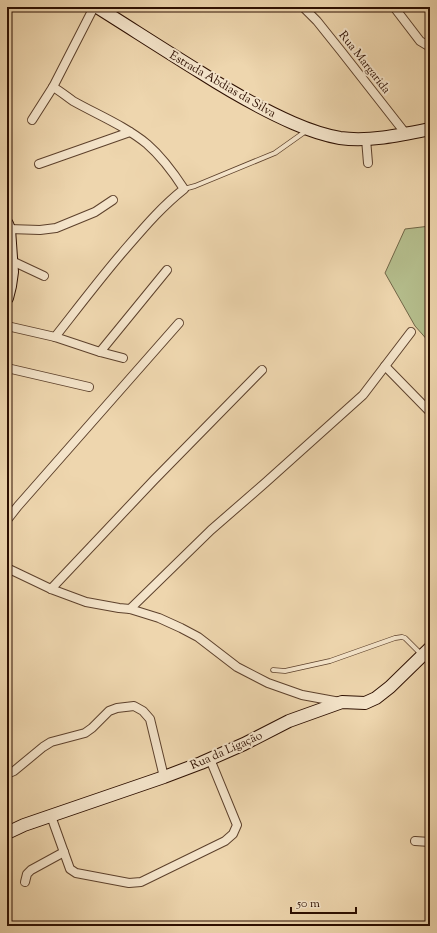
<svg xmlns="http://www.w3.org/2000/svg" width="437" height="933" font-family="'Sorts Mill Goudy',serif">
	<rect width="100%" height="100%" fill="#eed6ae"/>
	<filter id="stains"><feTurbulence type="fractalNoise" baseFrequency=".005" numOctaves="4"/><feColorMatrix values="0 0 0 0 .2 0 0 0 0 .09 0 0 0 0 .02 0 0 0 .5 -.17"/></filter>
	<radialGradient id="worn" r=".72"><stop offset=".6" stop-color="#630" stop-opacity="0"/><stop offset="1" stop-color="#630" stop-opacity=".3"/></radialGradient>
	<!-- green -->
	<path fill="#b5be8d" stroke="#716647" d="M430,226V343L415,326L385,273L405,229Z"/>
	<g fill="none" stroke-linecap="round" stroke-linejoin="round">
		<defs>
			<g id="lane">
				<path d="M184,189L195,186L275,153L306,131"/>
				<path d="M273,670L285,671L330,661L395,638L402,637L405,638L422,655"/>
			</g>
			<g id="street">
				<path d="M303,7L317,21L341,51L406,134"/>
				<path d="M394,7L420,41L430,47"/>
				<path d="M53,87C60,91 66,96 73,101C98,115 125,126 147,144C162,157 173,172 184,189C160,208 142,230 122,253C99,280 77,309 55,337"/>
				<path d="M32,120L53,87L94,7"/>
				<path d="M366,139L368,163"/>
				<path d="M39,164L130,132"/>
				<path d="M9,229L40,230L56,228L95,212L113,200"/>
				<path d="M12,261L44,276"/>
				<path d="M7,326L55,337L100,352L123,358"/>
				<path d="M100,352L167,270"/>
				<path d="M385,366L430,412"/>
				<path d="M7,368L89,387"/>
				<path d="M7,520L18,506L179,323"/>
				<path d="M7,568L51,589L86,602L119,608L130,609L159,618L181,628L198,637L237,667L268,683L302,695L340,702"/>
				<path d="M51,589L154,480L262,370"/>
				<path d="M130,609L211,530L265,483L363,395L411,332"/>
				<path d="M7,774L14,771L43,747L51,742L85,733L92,728L109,711L117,708L134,706L143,711L150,719L164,777"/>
				<path d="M51,816L70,869L76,873L129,883L141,882L225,841L233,834L237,825L210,759"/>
				<path d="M415,841L430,842"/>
				<path d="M25,882L27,874L31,870L64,852"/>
			</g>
			<g id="secondary">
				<path d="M97,7C132,29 166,51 200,72C230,91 261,109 293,123C309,130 323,135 340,138C369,142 401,135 430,129"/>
				<path d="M7,224L9,229L12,272L10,286L7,298"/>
				<path d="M7,833L24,825L164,777L201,763L244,744L289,721L342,702L365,703L376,698L390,687L430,648"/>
			</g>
		</defs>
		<!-- lane casing -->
		<use href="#lane" stroke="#5d412c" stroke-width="5.5"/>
		<!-- street casing -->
		<use href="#street" stroke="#5d412c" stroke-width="10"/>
		<!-- secondary casing -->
		<use href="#secondary" stroke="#2d0f01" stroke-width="14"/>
		<!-- lane -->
		<use href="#lane" stroke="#f4e4ca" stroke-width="4"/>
		<!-- street -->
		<use href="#street" stroke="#f4e4ca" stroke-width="8"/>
		<!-- secondary -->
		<use href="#secondary" stroke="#f4e4ca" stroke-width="12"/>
	</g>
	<g text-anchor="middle" stroke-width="4" stroke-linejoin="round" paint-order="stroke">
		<!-- street labels -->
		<g font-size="12" fill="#2d0f01" stroke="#f4e4ca">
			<text transform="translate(365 62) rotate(52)" y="4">Rua Margarida</text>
			<text transform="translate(223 84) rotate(30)" y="4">Estrada Abdias da Silva</text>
			<text transform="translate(226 750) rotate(-24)" y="4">Rua da Ligação</text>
		</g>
	</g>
	<!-- margin -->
	<rect width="437" height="933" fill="none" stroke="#eed6ae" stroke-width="24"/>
	<rect x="8" y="8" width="421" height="917" fill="none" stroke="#2d0f01" stroke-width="2"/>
	<rect x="12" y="12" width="413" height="909" fill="none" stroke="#2d0f01"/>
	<!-- scale -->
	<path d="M291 907v6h65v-6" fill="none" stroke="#2d0f01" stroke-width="2"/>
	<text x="297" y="907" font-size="12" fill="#2d0f01" stroke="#f4e4ca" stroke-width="3" paint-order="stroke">50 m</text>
	<rect width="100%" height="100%" filter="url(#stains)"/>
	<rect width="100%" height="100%" fill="url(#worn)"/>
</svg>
